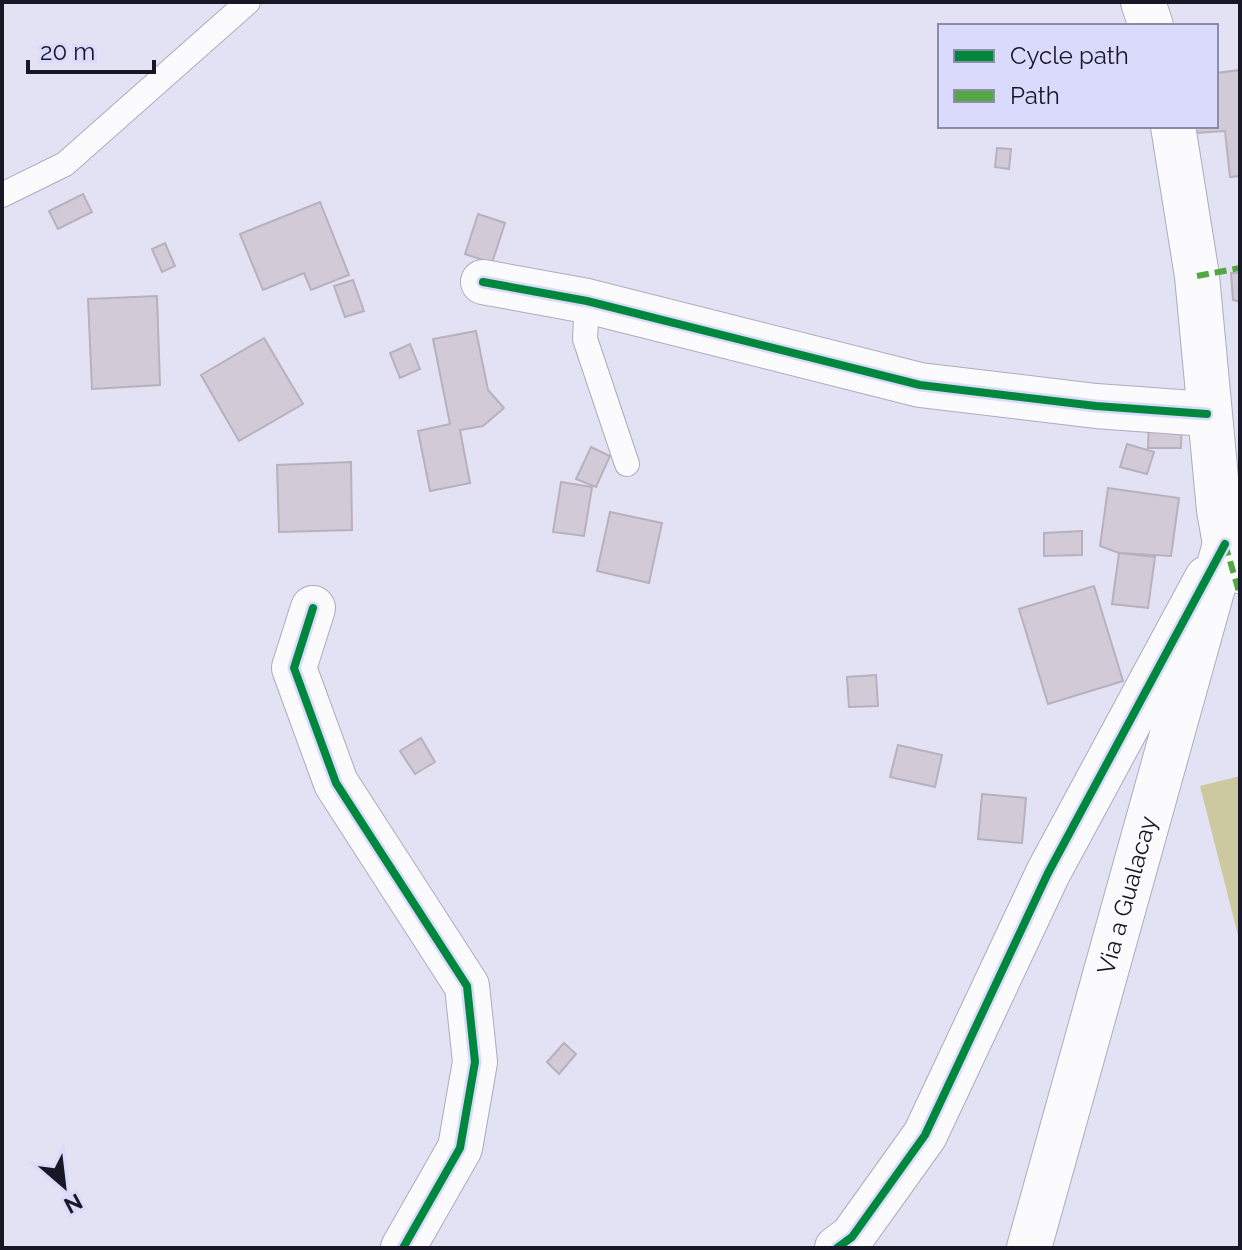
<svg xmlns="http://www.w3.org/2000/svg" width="1242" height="1250" font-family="Raleway,sans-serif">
	<rect width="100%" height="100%" fill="#e2e2f4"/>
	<!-- green -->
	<path fill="#ccc9a0" d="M1240,776V943L1200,786Z"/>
	<!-- building -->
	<g fill="#d3cad7" stroke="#b8b0bd" stroke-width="2">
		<path d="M1240,70V176L1230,177L1225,131L1196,133L1195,126H1216L1217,73Z"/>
		<path d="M997,148L1011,149L1009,169L995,167Z"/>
		<path d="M83,194L92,212L58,229L49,211Z"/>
		<path d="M320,202L349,275L311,290L304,273L263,290L240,234Z"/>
		<path d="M478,214L505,223L492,263L465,254Z"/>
		<path d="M165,243L175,266L162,272L152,249Z"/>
		<path d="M1231,273H1240V302L1233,300Z"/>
		<path d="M353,280L364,311L345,317L334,286Z"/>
		<path d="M157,296L160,385L92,389L88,299Z"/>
		<path d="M476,331L488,390L504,408L483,426L460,430L470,483L430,491L418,431L450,424L433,339Z"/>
		<path d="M264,338L303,404L239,441L201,375Z"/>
		<path d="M410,344L420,369L400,378L390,353Z"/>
		<path d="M1149,417L1182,418L1181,448H1148Z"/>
		<path d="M1127,444L1154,452L1147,474L1120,467Z"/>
		<path d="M591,447L610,456L596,487L576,479Z"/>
		<path d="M351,462L352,530L279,532L277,465Z"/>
		<path d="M561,482L592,487L584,536L553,532Z"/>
		<path d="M1108,488L1179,498L1171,556L1119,553L1100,546Z"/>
		<path d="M610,512L662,523L649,583L597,571Z"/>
		<path d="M1082,531V555L1044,556V533Z"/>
		<path d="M1119,553L1155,557L1148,608L1112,604Z"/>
		<path d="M1094,586L1123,681L1048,704L1019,609Z"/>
		<path d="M876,675L878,706L849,707L847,677Z"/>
		<path d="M421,738L435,762L415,774L400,751Z"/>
		<path d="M898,745L942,755L935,787L890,777Z"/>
		<path d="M982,794L1026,798L1022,843L978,839Z"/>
		<path d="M564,1043L576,1054L559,1074L547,1062Z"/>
	</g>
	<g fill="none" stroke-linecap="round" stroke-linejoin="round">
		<defs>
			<g id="service">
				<path d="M2,195L65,164L248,2"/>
				<path d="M587,301L585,339L627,464"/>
			</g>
			<g id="minor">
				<path d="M483,282L587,301L920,385L1096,406L1207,414"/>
				<path d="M313,608L294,668L336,783L467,986L475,1062L460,1148L403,1248"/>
				<path d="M837,1248L852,1237L925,1135L1048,873L1207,578"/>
			</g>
			<g id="tertiary">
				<path id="s1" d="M1029,1248L1225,544"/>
			</g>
			<g id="secondary">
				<path d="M1143,2L1151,26"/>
				<path d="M1173,126L1197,276L1219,510L1225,544L1240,571"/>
			</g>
		</defs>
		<!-- service casing -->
		<use href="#service" stroke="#adacbc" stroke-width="26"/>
		<!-- minor casing -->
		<use href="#minor" stroke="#adacbc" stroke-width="46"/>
		<!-- tertiary casing -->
		<use href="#tertiary" stroke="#adacbc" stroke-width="46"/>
		<!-- secondary casing -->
		<use href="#secondary" stroke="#adacbc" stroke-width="46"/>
		<!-- service -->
		<use href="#service" stroke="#fbfbfd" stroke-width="24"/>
		<!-- minor -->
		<use href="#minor" stroke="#fbfbfd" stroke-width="44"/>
		<!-- tertiary -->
		<use href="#tertiary" stroke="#fbfbfd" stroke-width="44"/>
		<!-- secondary -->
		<use href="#secondary" stroke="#fbfbfd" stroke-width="44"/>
		<!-- quiet -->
		<g stroke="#52a944" stroke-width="6" stroke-dasharray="12 6" stroke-linecap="butt">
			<path d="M1197,276L1240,268"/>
			<path d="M1225,544L1240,595"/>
		</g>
		<defs>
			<g id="cycleway">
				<path d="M483,282L587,301L920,385L1096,406L1207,414"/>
				<path d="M313,608L294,668L336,783L467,986L475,1062L460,1148L403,1248"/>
				<path d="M837,1248L852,1237L925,1135L1048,873L1225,544"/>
			</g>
		</defs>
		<!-- cycleway casing -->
		<use href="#cycleway" stroke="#dadafc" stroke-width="13"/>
		<!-- cycleway -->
		<use href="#cycleway" stroke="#00873e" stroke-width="8"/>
	</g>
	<g text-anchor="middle" stroke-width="6" stroke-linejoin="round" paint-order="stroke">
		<!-- street labels -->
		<g font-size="24" fill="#171725" stroke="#dadafc">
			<text dy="8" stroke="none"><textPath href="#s1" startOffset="366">Via a Gualacay</textPath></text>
		</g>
	</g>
	<!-- border -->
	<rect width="1242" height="1250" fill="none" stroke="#171725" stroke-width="8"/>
	<!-- legend -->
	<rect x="938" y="24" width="280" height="104" fill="#dadafc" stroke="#8c8ca6" stroke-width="2"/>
	<rect x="954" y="50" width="40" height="12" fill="#00873e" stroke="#8c8ca6" stroke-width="2"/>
	<text x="1010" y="64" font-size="24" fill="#171725">Cycle path</text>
	<rect x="954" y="90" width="40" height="12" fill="#52a944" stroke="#8c8ca6" stroke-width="2"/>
	<text x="1010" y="104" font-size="24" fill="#171725">Path</text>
	<!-- north arrow -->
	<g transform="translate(64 1186) rotate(152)" stroke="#dadafc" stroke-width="6" paint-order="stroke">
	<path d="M0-6L14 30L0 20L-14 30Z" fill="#171725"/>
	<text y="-12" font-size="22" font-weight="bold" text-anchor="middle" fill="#171725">N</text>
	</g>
	<!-- scale -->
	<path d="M28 60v12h126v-12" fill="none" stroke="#171725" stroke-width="4"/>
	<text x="40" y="60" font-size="24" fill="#171725" stroke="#dadafc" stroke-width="6" paint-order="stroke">20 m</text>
</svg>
